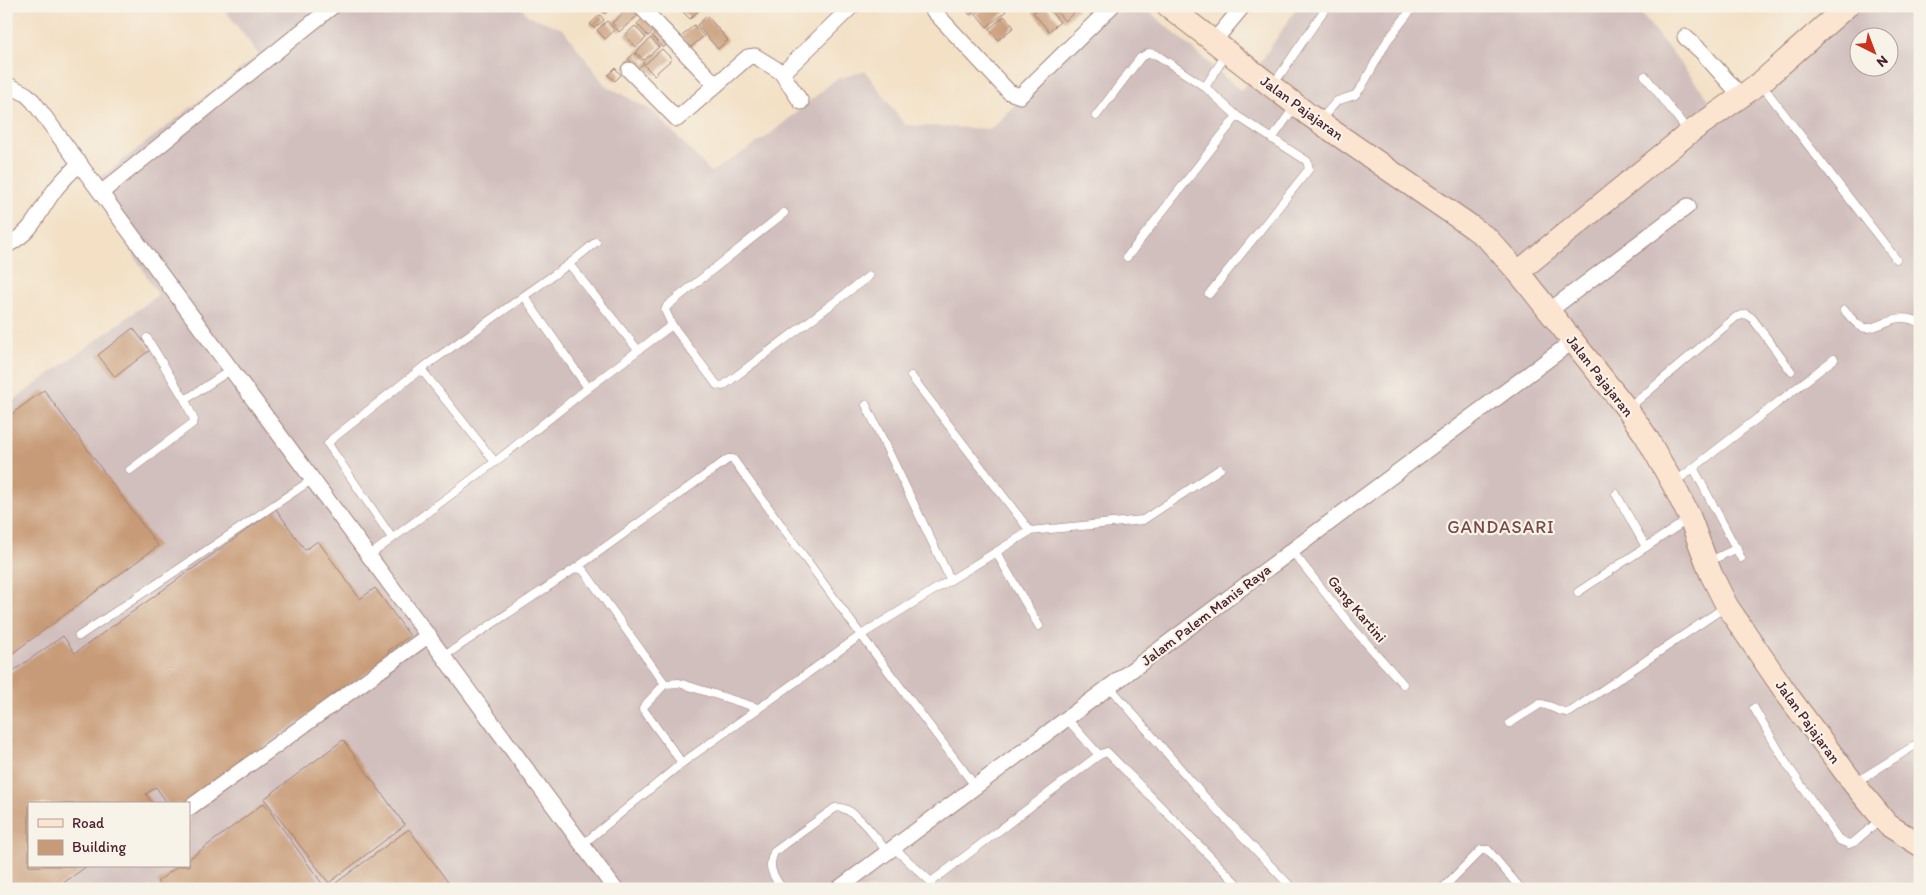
<svg xmlns="http://www.w3.org/2000/svg" width="1926" height="895" font-family="Itim,sans-serif">
	<rect width="100%" height="100%" fill="#f7f3e8"/>
	<filter id="ink" filterUnits="userSpaceOnUse"><feTurbulence type="fractalNoise" baseFrequency=".02" numOctaves="2"/><feDisplacementMap in="SourceGraphic" scale="10" xChannelSelector="R" yChannelSelector="G"/><feConvolveMatrix kernelMatrix="1 2 1 2 8 2 1 2 1" color-interpolation-filters="sRGB"/></filter>
	<filter id="wash" filterUnits="userSpaceOnUse"><feTurbulence type="fractalNoise" baseFrequency=".0096" numOctaves="4" result="noise"/><feDisplacementMap in="SourceGraphic" scale="20" xChannelSelector="R" yChannelSelector="G"/><feGaussianBlur stdDeviation="1.12" result="paint"/><feColorMatrix in="noise" values="0 0 0 0 0 0 0 0 0 0 0 0 0 0 0 0 0 1.4 0 .05"/><feComposite in="paint" operator="in"/></filter>
	<g filter="url(#wash)">
		<rect width="100%" height="100%" fill="#f3e0c5"/>
		<!-- industrial -->
		<path fill="#d1bfbd" fill-rule="evenodd" d="M222,6H521L527,15L563,29L605,85L654,112L711,172L768,136L836,79L865,71L905,125L991,129L1115,6H1143L1241,91L1298,6H1635L1719,112L1838,6H1920V889H6V406L158,295L92,184L259,55ZM1858,38H1888V68H1858ZM29,804H189V866H29Z"/>
		<g id="blocks">
			<!-- building -->
			<g fill="#c89b78">
				<path d="M598,6H613L605,14Z"/>
				<path d="M626,6H639L643,11L619,32L612,23L624,12L622,10Z"/>
				<path d="M677,6H703L690,19Z"/>
				<path d="M963,6H981L970,15Z"/>
				<path d="M986,6H1002L1006,11L987,27L976,14Z"/>
				<path d="M1041,6H1046L1060,22L1049,31L1033,13Z"/>
				<path d="M1051,6H1076L1078,9L1065,21Z"/>
				<path d="M647,14L659,27L648,36L637,24Z"/>
				<path d="M600,15L604,20L594,28L590,24Z"/>
				<path d="M707,16L728,40L718,49L697,25Z"/>
				<path d="M1004,16L1014,27L998,40L989,29Z"/>
				<path d="M607,21L615,30L605,39L597,30Z"/>
				<path d="M694,25L704,36L690,48L681,37Z"/>
				<path d="M635,26L646,38L636,47L625,35Z"/>
				<path d="M660,28L671,40L663,48L652,36Z"/>
				<path d="M651,38L659,47L644,60L636,52Z"/>
				<path d="M662,49L672,59L654,75L644,65Z"/>
				<path d="M635,53L644,63L637,69L628,59Z"/>
				<path d="M615,68L621,75L615,81L608,75Z"/>
				<path d="M133,328L150,350L115,377L98,355Z"/>
				<path d="M44,390L158,546L6,658V418Z"/>
				<path d="M276,509L305,550L318,541L360,599L375,588L410,636L388,651L391,655L183,804H168L156,787L146,794L153,804H29V866H87L55,889H6V676L63,636L75,653Z"/>
				<path d="M343,740L405,825L329,883L264,799Z"/>
				<path d="M264,803L326,889H163L157,882L178,866H189V859Z"/>
				<path d="M409,829L453,889H336L333,885Z"/>
			</g>
		</g>
	</g>
	<g filter="url(#ink)">
		<use href="#blocks" fill-opacity="0" stroke="#9e8078" stroke-width="1"/>
		<g fill="none" stroke-linecap="round" stroke-linejoin="round">
			<defs>
				<g id="lane">
					<path d="M1645,76L1688,131"/>
					<path d="M1761,84L1896,259"/>
					<path d="M1273,85L1327,6"/>
					<path d="M1205,87L1227,53"/>
					<path d="M1096,116L1140,58L1149,53L1157,55L1205,87L1237,116L1307,161L1309,169L1209,294"/>
					<path d="M1321,119L1337,101L1355,95L1361,88L1387,41L1414,6"/>
					<path d="M1272,139L1295,106"/>
					<path d="M1127,257L1237,116"/>
					<path d="M569,264L638,350"/>
					<path d="M524,296L588,388"/>
					<path d="M1844,310C1849,315 1855,324 1862,327C1877,333 1895,308 1920,323"/>
					<path d="M672,325L665,310L667,306L784,213"/>
					<path d="M421,369L495,462"/>
					<path d="M911,376L1030,531"/>
					<path d="M185,400L232,369"/>
					<path d="M866,405L950,579"/>
					<path d="M1630,407L1736,317L1746,314L1752,318L1791,371"/>
					<path d="M1694,469L1741,558"/>
					<path d="M130,470L193,423L194,420L185,400L147,338"/>
					<path d="M1675,482L1834,359"/>
					<path d="M1616,494L1646,547"/>
					<path d="M392,538L328,444L332,439L421,369L569,264L596,242"/>
					<path d="M1292,551L1353,628L1403,684"/>
					<path d="M996,552L1039,626"/>
					<path d="M370,555L495,462L588,388L672,325L717,385L723,386L869,276"/>
					<path d="M1708,562L1737,548"/>
					<path d="M576,568L728,459H733L861,635L976,787"/>
					<path d="M1578,592L1687,520"/>
					<path d="M79,636L313,479"/>
					<path d="M444,656L576,568L583,570L587,575L665,684L679,683L758,708"/>
					<path d="M665,684L644,706L643,709L682,763"/>
					<path d="M1110,687L1203,795L1293,889"/>
					<path d="M1754,708L1788,766L1839,840L1849,844L1854,842L1880,820"/>
					<path d="M1067,719L1099,755"/>
					<path d="M1510,723L1540,704C1551,704 1559,714 1570,712L1725,607"/>
					<path d="M1855,783L1920,742"/>
					<path d="M583,844L682,763L861,635L1030,531L1143,520L1220,469"/>
					<path d="M893,847L931,882"/>
					<path d="M782,889C773,874 767,869 774,852L835,808C852,803 877,839 887,852"/>
					<path d="M931,889V882L1099,755L1107,752L1242,889"/>
					<path d="M1442,889L1481,850H1488L1521,889"/>
				</g>
				<g id="street">
					<path d="M640,6L716,85"/>
					<path d="M929,6L1009,92L1020,96L1112,6"/>
					<path d="M1685,37L1701,51L1741,96"/>
					<path d="M1214,41L1243,6"/>
					<path d="M629,70L677,119L748,57L755,56L781,72L785,71L852,6"/>
					<path d="M781,72L801,102"/>
					<path d="M6,84L26,94L33,101L615,889"/>
					<path d="M102,192L333,6"/>
					<path d="M6,246C36,229 35,217 54,191C61,181 71,172 80,163"/>
					<path d="M1549,311L1688,206"/>
					<path d="M189,808L429,635"/>
					<path d="M838,889L1573,341"/>
				</g>
				<g id="secondary">
					<path d="M1168,6L1309,115L1472,227L1488,239L1518,272L1627,409L1646,436L1673,484L1690,518L1711,574L1727,606L1789,697L1854,784L1882,818L1888,825L1920,845"/>
					<path d="M1518,272L1689,133L1760,83L1847,6"/>
				</g>
			</defs>
			<!-- lane casing -->
			<use href="#lane" stroke="#9e8078" stroke-width="9"/>
			<!-- street casing -->
			<use href="#street" stroke="#9e8078" stroke-width="17"/>
			<!-- secondary casing -->
			<use href="#secondary" stroke="#9e8078" stroke-width="24"/>
			<!-- lane -->
			<use href="#lane" stroke="#fff" stroke-width="8"/>
			<!-- street -->
			<use href="#street" stroke="#fff" stroke-width="15"/>
			<!-- secondary -->
			<use href="#secondary" stroke="#fce5d0" stroke-width="22"/>
		</g>
	</g>
	<g text-anchor="middle" stroke-width="4.5" stroke-linejoin="round" paint-order="stroke">
		<!-- street labels -->
		<g font-size="15" fill="#4a1f2b" stroke="#f7f3e8">
			<text transform="translate(1302 108) rotate(36)" y="5">Jalan Pajajaran</text>
			<text transform="translate(1600 376) rotate(52)" y="5">Jalan Pajajaran</text>
			<text transform="translate(1357 609) rotate(50)" y="5">Gang Kartini</text>
			<text transform="translate(1206 615) rotate(-37)" y="5">Jalam Palem Manis Raya</text>
			<text transform="translate(1808 722) rotate(54)" y="5">Jalan Pajajaran</text>
		</g>
		<!-- quarter labels -->
		<g font-size="18" letter-spacing="1" fill="#764a46" stroke="#f7f3e8">
			<text x="1501" y="533">GANDASARI</text>
		</g>
	</g>
	<!-- margin -->
	<rect width="1926" height="895" fill="none" stroke="#f7f3e8" stroke-width="25"/>
	<!-- legend -->
	<rect x="28" y="802" width="162" height="65" fill="#f7f3e8" stroke="#b29e9c"/>
	<rect x="38" y="819" width="25" height="8" fill="#fce5d0" stroke="#b29e9c"/>
	<text x="72" y="828" font-size="15" fill="#4a1f2b">Road</text>
	<rect x="38" y="840" width="25" height="15" fill="#c89b78" stroke="#b29e9c"/>
	<text x="72" y="852" font-size="15" fill="#4a1f2b">Building</text>
	<!-- north arrow -->
	<g transform="translate(1874 52) rotate(138)"><circle r="24" fill="#f7f3e8" stroke="#b29e9c"/>
	<path d="M0-4L9 19L0 12L-9 19Z" fill="#c8321e"/>
	<text y="-8" font-size="14" font-weight="bold" text-anchor="middle" fill="#4a1f2b">N</text>
	</g>
</svg>
